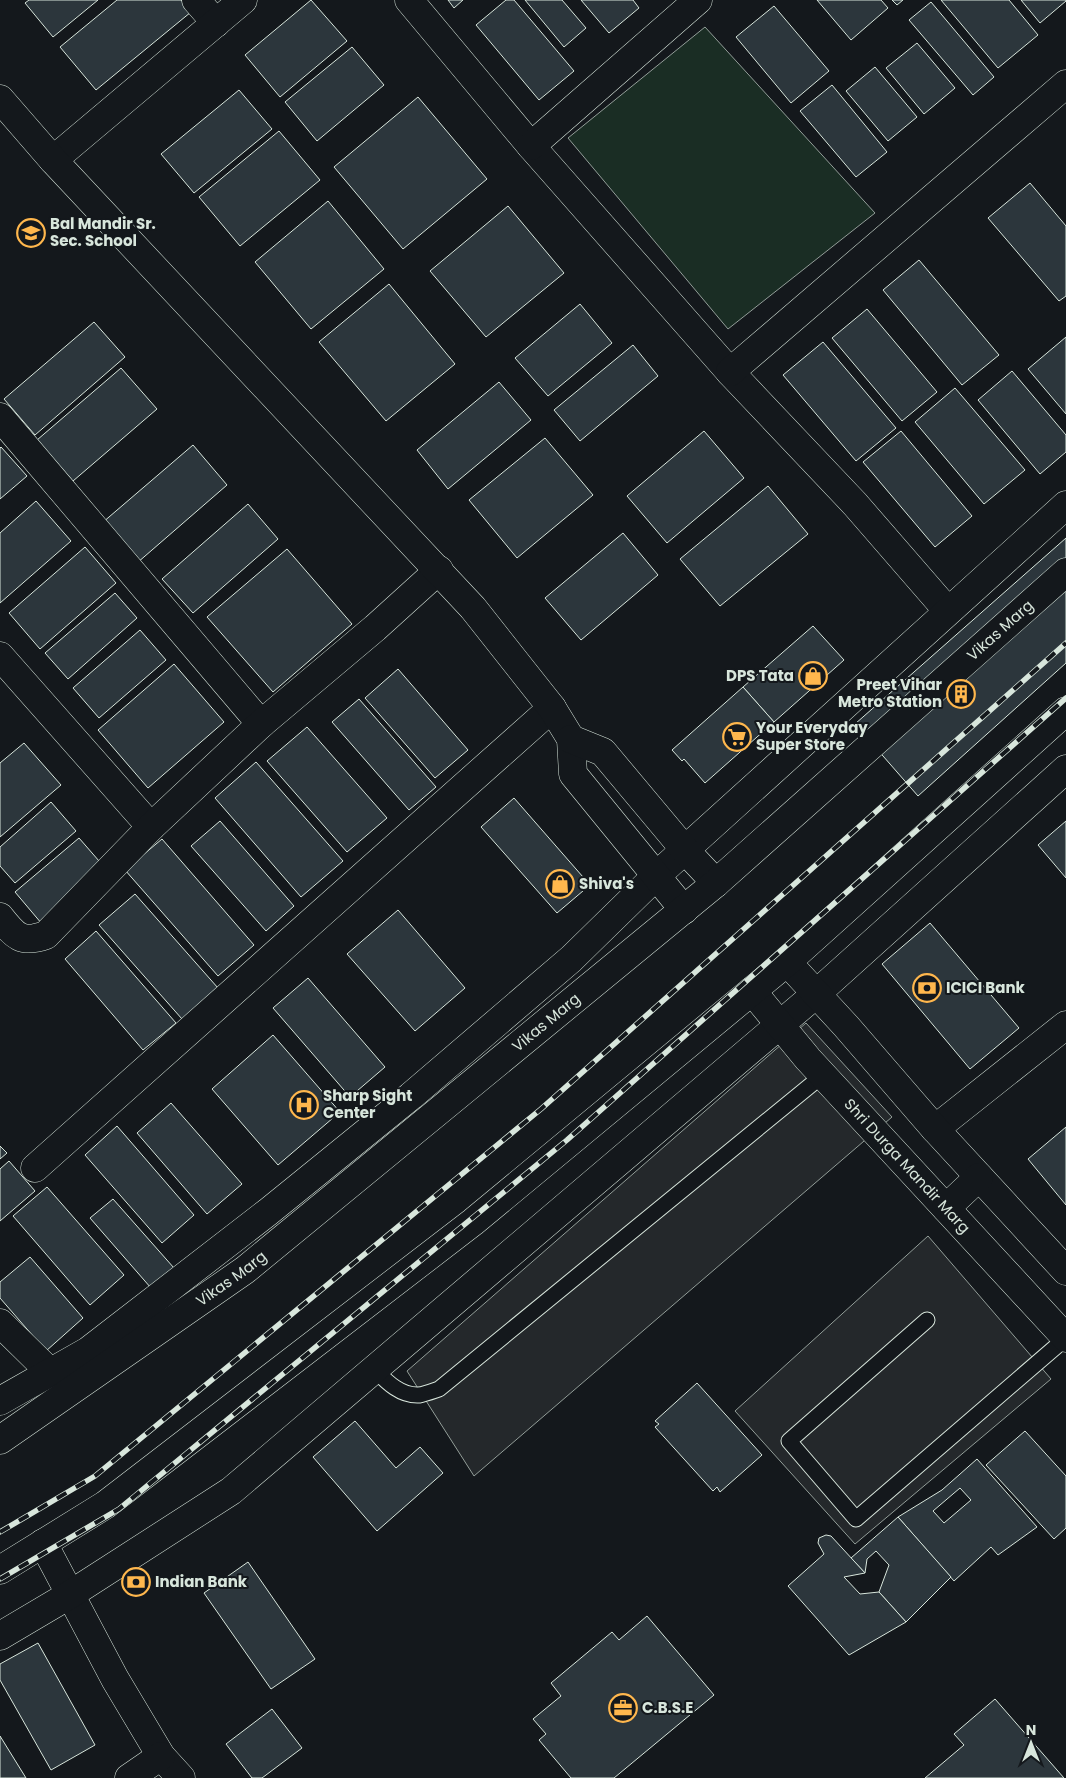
<svg xmlns="http://www.w3.org/2000/svg" width="1066" height="1778" font-family="Poppins,sans-serif">
	<rect width="100%" height="100%" fill="#14181c"/>
	<!-- green -->
	<path fill="#1a2d24" stroke="#939e99" d="M705,27L875,213L728,329L568,138Z"/>
	<!-- parking -->
	<g fill="#24282b" stroke="#939e99">
		<path d="M806,1023L892,1117L474,1476L407,1371Z"/>
		<path d="M928,1236L1051,1379L855,1544L735,1411Z"/>
	</g>
	<!-- building -->
	<g fill="#2c363c" stroke="#d8e6dc" fill-rule="evenodd">
		<path d="M29,0H98L53,37L25,3Z"/>
		<path d="M117,0H181L191,12L96,90L60,47Z"/>
		<path d="M311,0L347,41L280,97L245,55Z"/>
		<path d="M448,0H463L454,8Z"/>
		<path d="M506,0H514L574,71L539,100L476,25Z"/>
		<path d="M525,0H562L586,28L564,47Z"/>
		<path d="M581,0H633L639,8L609,33Z"/>
		<path d="M817,0H881L888,8L851,40Z"/>
		<path d="M892,0H903L897,5Z"/>
		<path d="M941,0H1009L1038,35L998,68Z"/>
		<path d="M1021,0H1066V1L1040,23Z"/>
		<path d="M931,2L994,77L973,95L909,20Z"/>
		<path d="M774,6L829,71L791,103L736,37Z"/>
		<path d="M917,43L955,88L924,114L886,68Z"/>
		<path d="M352,47L384,85L317,141L285,102Z"/>
		<path d="M875,67L917,117L888,141L846,91Z"/>
		<path d="M832,85L887,152L856,177L800,111Z"/>
		<path d="M239,90L272,129L194,193L161,154Z"/>
		<path d="M418,97L487,179L403,249L334,167Z"/>
		<path d="M279,131L320,180L240,246L199,197Z"/>
		<path d="M1030,183L1066,226V296L1059,301L988,218Z"/>
		<path d="M328,201L384,269L311,329L255,262Z"/>
		<path d="M508,206L564,273L486,337L430,271Z"/>
		<path d="M919,260L999,355L962,385L883,290Z"/>
		<path d="M389,284L455,364L386,421L319,342Z"/>
		<path d="M580,304L612,343L548,396L515,358Z"/>
		<path d="M867,309L937,392L902,421L832,338Z"/>
		<path d="M94,322L125,357L35,435L4,399Z"/>
		<path d="M1066,337V414L1028,369Z"/>
		<path d="M823,342L896,428L856,461L783,375Z"/>
		<path d="M633,345L658,376L580,441L554,410Z"/>
		<path d="M121,368L157,409L73,481L37,440Z"/>
		<path d="M1012,371L1066,435V452L1040,474L978,400Z"/>
		<path d="M499,382L531,420L448,489L417,450Z"/>
		<path d="M955,388L1025,470L984,504L915,422Z"/>
		<path d="M704,431L744,478L667,543L627,496Z"/>
		<path d="M901,431L972,516L935,547L863,462Z"/>
		<path d="M545,438L593,495L517,558L469,500Z"/>
		<path d="M193,445L227,485L137,563L102,523Z"/>
		<path d="M1,447L27,476L0,499V448Z"/>
		<path d="M768,486L808,534L720,606L680,559Z"/>
		<path d="M36,501L71,541L0,603V533Z"/>
		<path d="M248,504L278,539L193,613L162,579Z"/>
		<path d="M623,533L658,575L581,640L545,598Z"/>
		<path d="M1066,538V663L918,796L855,724Z"/>
		<path d="M85,547L116,583L40,649L9,613Z"/>
		<path d="M287,549L352,624L273,692L207,617Z"/>
		<path d="M115,593L137,618L68,679L45,653Z"/>
		<path d="M813,626L844,660L774,722L743,687Z"/>
		<path d="M140,630L166,660L99,718L73,688Z"/>
		<path d="M174,664L224,722L148,788L98,730Z"/>
		<path d="M398,669L468,750L435,778L365,698Z"/>
		<path d="M743,687L774,722L705,783L684,759L682,761L672,750Z"/>
		<path d="M359,699L436,787L409,810L332,722Z"/>
		<path d="M307,727L387,818L347,852L267,761Z"/>
		<path d="M24,743L61,785L0,837V763Z"/>
		<path d="M256,762L343,861L301,897L215,798Z"/>
		<path d="M514,798L590,885L557,913L481,827Z"/>
		<path d="M51,802L76,831L15,883L0,866V847Z"/>
		<path d="M220,821L294,906L266,931L191,846Z"/>
		<path d="M1066,821V878L1038,845Z"/>
		<path d="M79,838L106,869L42,924L15,892Z"/>
		<path d="M162,839L254,945L218,976L125,870Z"/>
		<path d="M135,894L218,988L182,1019L99,925Z"/>
		<path d="M398,910L465,988L415,1031L347,954Z"/>
		<path d="M930,923L1019,1028L970,1069L882,964Z"/>
		<path d="M96,931L176,1023L143,1050L65,959Z"/>
		<path d="M308,978L385,1067L350,1097L273,1008Z"/>
		<path d="M273,1035L340,1112L278,1165L212,1089Z"/>
		<path d="M171,1103L242,1184L207,1214L137,1133Z"/>
		<path d="M117,1126L194,1215L162,1243L85,1155Z"/>
		<path d="M1066,1127V1205L1028,1159Z"/>
		<path d="M0,1146L7,1153L0,1159Z"/>
		<path d="M9,1161L35,1191L0,1221V1169Z"/>
		<path d="M47,1187L124,1275L90,1305L13,1216Z"/>
		<path d="M113,1199L174,1268L151,1288L90,1218Z"/>
		<path d="M30,1257L83,1318L46,1351L0,1298V1282Z"/>
		<path d="M697,1383L762,1455L720,1492L717,1487L713,1491L655,1427L659,1424L655,1421Z"/>
		<path d="M355,1421L396,1468L420,1447L443,1473L377,1531L313,1457Z"/>
		<path d="M1025,1431L1066,1476V1528L1054,1539L986,1465Z"/>
		<path d="M977,1459L1037,1527L998,1555L991,1547L954,1581L898,1517L942,1490ZM960,1488L971,1500L944,1523L933,1511Z"/>
		<path d="M898,1517L951,1577L906,1622L879,1592L889,1565L876,1551L867,1559L865,1573L851,1558Z"/>
		<path d="M826,1535L831,1536L865,1573L844,1577L860,1594L879,1592L906,1622L849,1655L788,1586L824,1554L818,1543L819,1538Z"/>
		<path d="M248,1562L315,1659L271,1689L204,1593Z"/>
		<path d="M647,1616L714,1695L614,1778H571L539,1740L546,1734L533,1719L561,1696L551,1683L612,1632L619,1640Z"/>
		<path d="M38,1643L95,1745L51,1770L0,1680V1664Z"/>
		<path d="M995,1699L1064,1778H925L964,1745L954,1734Z"/>
		<path d="M272,1709L302,1748L262,1778H252L226,1744Z"/>
		<path d="M0,1736L26,1778H0Z"/>
	</g>
	<g fill="none" stroke-linecap="round" stroke-linejoin="round">
		<defs>
			<g id="service">
				<path d="M927,1320L789,1441L856,1519L1066,1338"/>
				<path d="M374,1369C386,1381 400,1396 419,1395C425,1394 433,1391 439,1389L823,1075"/>
			</g>
			<g id="minor">
				<path d="M196,0L216,23"/>
				<path d="M409,0L531,146L730,372L855,504L940,602"/>
				<path d="M531,146L698,0"/>
				<path d="M53,160L243,0"/>
				<path d="M730,372L1066,84"/>
				<path d="M0,417L261,724"/>
				<path d="M0,656L151,827"/>
				<path d="M0,917C15,936 21,944 46,935L151,827L261,724L375,628L439,570"/>
				<path d="M935,1129L1066,1025"/>
				<path d="M35,1168L552,708"/>
				<path d="M0,1323L50,1372"/>
				<path d="M0,1401L88,1351L268,1212L411,1096L571,959L656,876L1066,505"/>
				<path d="M43,1543L115,1679L161,1756L181,1778"/>
				<path d="M0,1636L71,1594L231,1491L816,994L1066,769"/>
				<path d="M129,1778L161,1756"/>
			</g>
			<g id="tertiary">
				<path d="M0,99L53,160L473,608L552,708L571,739L573,774L684,910"/>
				<path d="M571,739L603,752L685,850L716,883"/>
				<path d="M787,962L846,1026L935,1129L1066,1271"/>
				<path id="s1" d="M752,991L808,1059L1066,1338"/>
				<path d="M946,1208L979,1177"/>
			</g>
			<g id="primary">
				<path id="s2" d="M0,1440L245,1270L716,883L1066,572"/>
				<path d="M0,1570L105,1505L473,1222L787,962L1066,711"/>
			</g>
		</defs>
		<!-- service casing -->
		<use href="#service" stroke="#d8e6dc" stroke-width="17"/>
		<!-- minor casing -->
		<use href="#minor" stroke="#d8e6dc" stroke-width="29"/>
		<!-- tertiary casing -->
		<use href="#tertiary" stroke="#d8e6dc" stroke-width="29"/>
		<!-- primary casing -->
		<use href="#primary" stroke="#d8e6dc" stroke-width="29"/>
		<!-- service -->
		<use href="#service" stroke="#14181c" stroke-width="15"/>
		<!-- minor -->
		<use href="#minor" stroke="#14181c" stroke-width="28"/>
		<!-- tertiary -->
		<use href="#tertiary" stroke="#14181c" stroke-width="28"/>
		<!-- primary -->
		<use href="#primary" stroke="#14181c" stroke-width="28"/>
		<defs>
			<g id="rail">
				<path d="M0,1532L95,1476L541,1109L1066,643"/>
				<path d="M0,1579L119,1509L567,1140L1066,698"/>
			</g>
		</defs>
		<!-- rail casing -->
		<use href="#rail" stroke="#d8e6dc" stroke-width="5.5"/>
		<!-- rail -->
		<use href="#rail" stroke="#14181c" stroke-width="4" stroke-dasharray="11" stroke-linecap="butt"/>
	</g>
	<!-- icons -->
	<defs>
		<symbol id="school-ring" viewBox="-11 -11 22 22"><circle r="9.5" fill="#14181c" stroke="#ffb74d" stroke-width="1.5"/><path d="M0-5L7-2L0 1L-7-2ZM-4 1L0 2.5L4 1V4Q0 6-4 4Z" fill="#ffb74d"/></symbol>
		<symbol id="shop-ring" viewBox="-11 -11 22 22"><circle r="9.5" fill="#14181c" stroke="#ffb74d" stroke-width="1.5"/><path d="M-5-2.5h2.3a2.7 3.5 0 0 1 5.4 0H5L5.5 6h-11ZM-1.5-2.5h3a1.5 2.3 0 0 0-3 0Z" fill="#ffb74d"/></symbol>
		<symbol id="building-ring" viewBox="-11 -11 22 22"><circle r="9.5" fill="#14181c" stroke="#ffb74d" stroke-width="1.5"/><path d="M-4-6H4V6H1V3H-1V6H-4ZM-2.5-4.3h1.7v1.8h-1.7ZM.8-4.3h1.7v1.8H.8ZM-2.5-1h1.7V.8h-1.7ZM.8-1h1.7V.8H.8Z" fill="#ffb74d"/></symbol>
		<symbol id="supermarket-ring" viewBox="-11 -11 22 22"><circle r="9.5" fill="#14181c" stroke="#ffb74d" stroke-width="1.5"/><path d="M-6-5.5h2.5l.6 2H6L4.5 2H-2.5L-4.4-4H-6ZM-1.5 3.2a1.3 1.3 0 1 0 .1 0ZM3 3.2a1.3 1.3 0 1 0 .1 0Z" fill="#ffb74d"/></symbol>
		<symbol id="bank-ring" viewBox="-11 -11 22 22"><circle r="9.5" fill="#14181c" stroke="#ffb74d" stroke-width="1.5"/><path d="M-6-4H6V4H-6ZM0-2.3a2.3 2.3 0 1 0 0 4.6a2.3 2.3 0 1 0 0-4.6Z" fill="#ffb74d"/></symbol>
		<symbol id="hospital-ring" viewBox="-11 -11 22 22"><circle r="9.5" fill="#14181c" stroke="#ffb74d" stroke-width="1.5"/><path d="M-5-5h3v3.5h4V-5h3V5h-3V1.5h-4V5h-3Z" fill="#ffb74d"/></symbol>
		<symbol id="office-ring" viewBox="-11 -11 22 22"><circle r="9.5" fill="#14181c" stroke="#ffb74d" stroke-width="1.5"/><path d="M-6-3h4V-5.5h4V-3h4V5H-6ZM-1-4.5V-3h2v-1.5ZM-6 0V1H6V0Z" fill="#ffb74d"/></symbol>
	</defs>
	<g fill-rule="evenodd">
		<use href="#school-ring" x="15" y="217" width="32" height="32"/>
		<use href="#shop-ring" x="797" y="660" width="32" height="32"/>
		<use href="#building-ring" x="945" y="678" width="32" height="32"/>
		<use href="#supermarket-ring" x="721" y="721" width="32" height="32"/>
		<use href="#shop-ring" x="544" y="868" width="32" height="32"/>
		<use href="#bank-ring" x="911" y="972" width="32" height="32"/>
		<use href="#hospital-ring" x="288" y="1089" width="32" height="32"/>
		<use href="#bank-ring" x="120" y="1566" width="32" height="32"/>
		<use href="#office-ring" x="607" y="1692" width="32" height="32"/>
	</g>
	<g text-anchor="middle" stroke-width="4" stroke-linejoin="round" paint-order="stroke">
		<!-- poi labels -->
		<g font-size="15" font-weight="bold" fill="#d8e6dc" stroke="#14181c" text-anchor="start">
			<text x="50" y="229">Bal Mandir Sr.<tspan x="50" dy="17">Sec. School</tspan></text>
			<text x="794" y="681" text-anchor="end">DPS Tata</text>
			<text x="942" y="690" text-anchor="end">Preet Vihar<tspan x="942" dy="17">Metro Station</tspan></text>
			<text x="756" y="733">Your Everyday<tspan x="756" dy="17">Super Store</tspan></text>
			<text x="579" y="889">Shiva's</text>
			<text x="946" y="993">ICICI Bank</text>
			<text x="323" y="1101">Sharp Sight<tspan x="323" dy="17">Center</tspan></text>
			<text x="155" y="1587">Indian Bank</text>
			<text x="642" y="1713">C.B.S.E</text>
		</g>
		<!-- street labels -->
		<g font-size="15" fill="#d8e6dc" stroke="#14181c">
			<text dy="5" stroke="none"><textPath href="#s2" startOffset="1288">Vikas Marg</textPath></text>
			<text dy="5" stroke="none"><textPath href="#s2" startOffset="688">Vikas Marg</textPath></text>
			<text dy="5" stroke="none"><textPath href="#s1" startOffset="234">Shri Durga Mandir Marg</textPath></text>
			<text dy="5" stroke="none"><textPath href="#s2" startOffset="282">Vikas Marg</textPath></text>
		</g>
	</g>
	<!-- north arrow -->
	<g transform="translate(1031 1743)" stroke="#14181c" stroke-width="4" paint-order="stroke">
	<path d="M0-4L9 19L0 12L-9 19Z" fill="#d8e6dc"/>
	<text y="-8" font-size="14" font-weight="bold" text-anchor="middle" fill="#d8e6dc">N</text>
	</g>
</svg>
